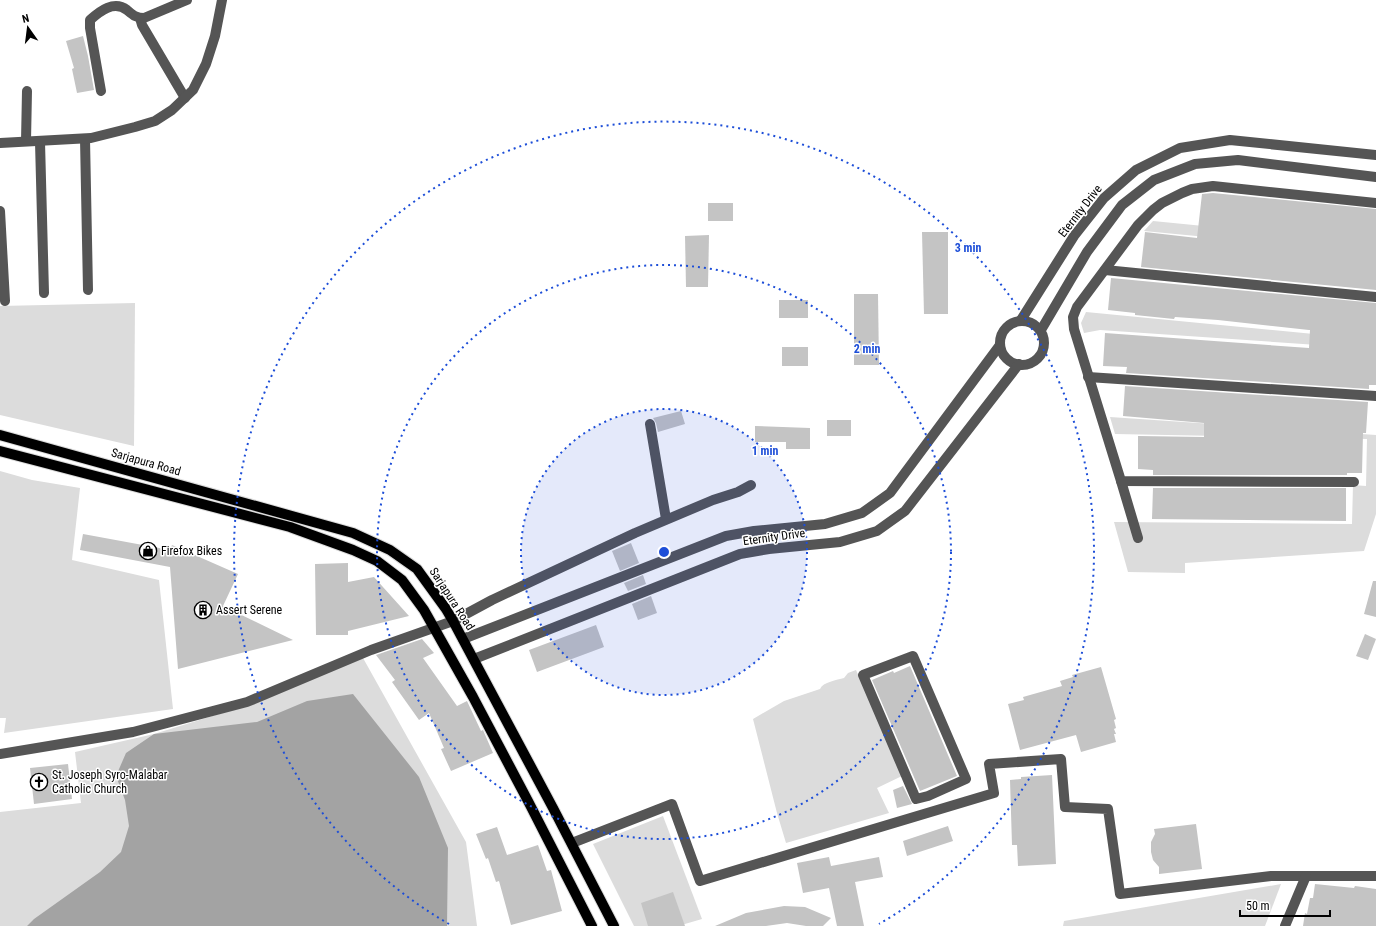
<svg xmlns="http://www.w3.org/2000/svg" width="1376" height="926" font-family="'Roboto Condensed',sans-serif">
	<rect width="100%" height="100%" fill="#fff"/>
	<!-- green -->
	<g fill="#dcdcdc">
		<path d="M1153,221L1376,243V253L1144,231Z"/>
		<path d="M135,303L134,446L0,415V306Z"/>
		<path d="M1086,312L1376,340V349L1100,330L1084,333L1081,323Z"/>
		<path d="M1110,417L1376,435V514L1364,551L1185,563V573L1128,572L1114,522L1352,524L1353,485L1366,486L1367,439L1115,434Z"/>
		<path d="M0,471L32,480L80,488L72,560L159,580L173,709L4,733L6,718H0Z"/>
		<path d="M363,658L466,842L477,926H0V812L81,803L75,752L154,734L245,706Z"/>
		<path d="M856,670L902,776L877,788L889,813L786,843L777,813L753,719L784,701L820,689C823,682 837,680 844,678L848,673Z"/>
		<path d="M663,816L702,919L678,926H634L593,844Z"/>
		<path d="M1281,884L1265,926H1063L1064,921Z"/>
	</g>
	<!-- water -->
	<path fill="#a3a3a3" d="M353,694L419,777L448,848L447,926H27L34,919L100,872L121,852L129,826L125,800L116,776L126,753L154,734L257,722L307,701Z"/>
	<!-- building -->
	<g fill="#c4c4c4">
		<path d="M83,36L88,56L94,90L77,93L72,69L74,68L66,41Z"/>
		<path d="M1213,193L1376,209V290L1141,267L1145,232L1197,238L1202,194Z"/>
		<rect x="708" y="203" width="25" height="18"/>
		<path d="M922,232H948V314H924Z"/>
		<path d="M709,235L708,287H686L685,236Z"/>
		<path d="M1111,278L1376,303V385H1369V389L1126,373L1127,367L1103,366L1105,333L1309,348L1310,330H1309L1218,320L1175,317L1174,319L1135,315V313L1108,310Z"/>
		<path d="M854,294H878L879,365H854Z"/>
		<rect x="779" y="300" width="29" height="18"/>
		<rect x="782" y="347" width="26" height="19"/>
		<path d="M1125,386L1368,402L1366,433H1363L1362,473H1347V475H1153V470L1138,469V436L1204,437V423L1123,416Z"/>
		<path d="M681,411L685,424L658,432L656,423L653,418Z"/>
		<rect x="827" y="420" width="24" height="16"/>
		<path d="M755,426L810,428V449H786V442H755Z"/>
		<path d="M1153,488H1346V521L1152,519Z"/>
		<path d="M83,534L170,550L172,545L238,574L223,606L293,640L178,669L170,567L80,550Z"/>
		<path d="M631,543L639,563L620,571L612,551Z"/>
		<path d="M348,563V582L374,577L409,616L348,631V635H316L315,564Z"/>
		<path d="M643,575L646,584L628,591L624,583Z"/>
		<path d="M1373,581H1376V617L1364,614Z"/>
		<path d="M651,596L657,613L638,620L632,604Z"/>
		<path d="M596,625L604,647L537,672L529,650Z"/>
		<path d="M1365,634L1376,639L1368,660L1356,656Z"/>
		<path d="M422,639L434,653L423,658L457,706L467,701L481,731L483,730L493,753L451,771L441,749L444,748L429,713L419,720L392,682L395,680L376,655Z"/>
		<path d="M910,666L957,776L920,791L872,680L893,671L894,673Z"/>
		<path d="M1101,667L1116,719L1114,720L1116,728L1114,729L1116,734H1114L1116,742L1081,752L1076,735L1020,750L1008,704L1024,700L1023,697L1030,695L1062,686L1060,681L1073,677L1072,675Z"/>
		<path d="M68,764L72,799L34,804L30,768Z"/>
		<path d="M1052,775L1056,864L1018,866L1017,845H1012L1010,780L1021,779V777Z"/>
		<path d="M903,786L912,804L897,808L893,790Z"/>
		<path d="M1196,824L1202,869L1159,874V867L1153,860L1151,852V842L1155,834L1154,829Z"/>
		<path d="M948,826L953,841L907,856L903,841Z"/>
		<path d="M497,827L507,855L538,845L547,871L551,870L562,911L511,925L499,881L496,882L488,858L486,859L476,834Z"/>
		<path d="M829,857L831,866L879,857L883,877L855,882L864,926H837L829,888L803,893L797,863Z"/>
		<path d="M1315,884L1354,888L1355,886L1376,889V926H1303L1305,913L1307,914L1310,898H1313Z"/>
		<path d="M673,892L685,926H648L641,903Z"/>
		<path d="M784,906L805,907L831,918L823,926H806L787,923L766,926H715L746,913Z"/>
	</g>
	<g fill="none" stroke-linecap="round" stroke-linejoin="round">
		<defs>
			<g id="major">
				<path d="M0,435L353,533L390,550L417,569L446,609L453,621L553,808L614,926"/>
				<path d="M0,451L290,527L353,550L377,561L402,580L424,610L473,697L528,801L592,926"/>
			</g>
		</defs>
		<!-- major casing -->
		<use href="#major" stroke="#dbdbdb" stroke-width="12"/>
		<!-- minor -->
		<g stroke="#555" stroke-width="10">
			<path d="M140,18L142,25L185,98"/>
			<path d="M101,91L90,28V20C100,11 114,0 127,10C133,15 136,18 144,18L187,0"/>
			<path d="M85,139L88,290"/>
			<path d="M26,141L27,91"/>
			<path d="M40,142L44,293"/>
			<path d="M0,143L91,138L135,127L155,121L172,110L193,90L206,64L215,36L222,0"/>
			<path d="M0,211L5,301"/>
			<path d="M1105,270L1376,297"/>
			<path d="M1021,320L1074,236L1104,198L1136,170L1180,148L1230,140L1376,155"/>
			<circle cx="1022" cy="343" r="22"/>
			<path d="M1041,330L1087,252L1122,205L1154,180L1195,164L1238,160L1376,177"/>
			<path d="M1088,377L1376,396"/>
			<path d="M650,424L666,519"/>
			<path d="M1121,481L1138,538"/>
			<path d="M1354,482L1121,481L1074,329L1073,317L1077,307L1138,225L1153,210L1162,203L1182,193L1192,189L1213,186L1376,203"/>
			<path d="M463,639L726,536L754,531L825,524L862,513L890,493L1000,345"/>
			<path d="M913,656L966,779L928,796L916,799L863,675Z"/>
			<path d="M474,659L740,554L769,549L840,542L877,531L905,511L1019,364"/>
			<path d="M0,754L133,732L247,702L371,650L453,621L492,600L635,533L713,500L738,492L751,485"/>
			<path d="M572,843L672,804L700,881L994,793L989,764L1061,759L1065,807L1108,809L1120,894L1271,876H1376"/>
			<path d="M1285,926L1306,876"/>
		</g>
		<!-- major -->
		<use href="#major" stroke="#000" stroke-width="10"/>
	</g>
	<!-- distance rings -->
	<circle cx="664" cy="552" r="143" fill="#1d4ed8" fill-opacity=".12"/>
	<g fill="none" stroke="#1d4ed8" stroke-width="2" stroke-dasharray="2 4">
		<circle cx="664" cy="552" r="143"/>
		<circle cx="664" cy="552" r="287"/>
		<path d="M449 924A430 430 0 1 1 879 924"/>
	</g>
	<!-- icons -->
	<defs>
		<symbol id="shop-ring" viewBox="-11 -11 22 22"><circle r="9.5" fill="#fff" stroke="#000" stroke-width="1.5"/><path d="M-5-2.5h2.3a2.7 3.5 0 0 1 5.4 0H5L5.5 6h-11ZM-1.5-2.5h3a1.5 2.3 0 0 0-3 0Z" fill="#000"/></symbol>
		<symbol id="building-ring" viewBox="-11 -11 22 22"><circle r="9.5" fill="#fff" stroke="#000" stroke-width="1.5"/><path d="M-4-6H4V6H1V3H-1V6H-4ZM-2.5-4.3h1.7v1.8h-1.7ZM.8-4.3h1.7v1.8H.8ZM-2.5-1h1.7V.8h-1.7ZM.8-1h1.7V.8H.8Z" fill="#000"/></symbol>
		<symbol id="church-ring" viewBox="-11 -11 22 22"><circle r="9.5" fill="#fff" stroke="#000" stroke-width="1.5"/><path d="M-1.2-6h2.4v3.5h3.3v2.4h-3.3V6h-2.4V-.1h-3.3v-2.4h3.3Z" fill="#000"/></symbol>
	</defs>
	<g fill-rule="evenodd">
		<use href="#shop-ring" x="138" y="541" width="20" height="20"/>
		<use href="#building-ring" x="193" y="600" width="20" height="20"/>
		<use href="#church-ring" x="29" y="772" width="20" height="20"/>
	</g>
	<g text-anchor="middle" stroke-width="3" stroke-linejoin="round" paint-order="stroke">
		<!-- street labels -->
		<g font-size="12" fill="#000" stroke="#fff">
			<text transform="translate(1080 211) rotate(-52)" y="4">Eternity Drive</text>
			<text transform="translate(146 462) rotate(16)" y="4">Sarjapura Road</text>
			<text transform="translate(774 537) rotate(-8)" y="4">Eternity Drive</text>
			<text transform="translate(452 599) rotate(57)" y="4">Sarjapura Road</text>
		</g>
		<!-- poi labels -->
		<g font-size="12" fill="#000" stroke="#fff" text-anchor="start">
			<text x="161" y="555">Firefox Bikes</text>
			<text x="216" y="614">Assert Serene</text>
			<text x="52" y="779">St. Joseph Syro-Malabar<tspan x="52" dy="14">Catholic Church</tspan></text>
		</g>
	</g>
	<circle cx="664" cy="552" r="6" fill="#1d4ed8" stroke="#fff" stroke-width="2"/>
	<g font-size="12" text-anchor="middle" font-weight="bold" fill="#1d4ed8" stroke="#fff" stroke-width="3" stroke-linejoin="round" paint-order="stroke">
		<text x="968" y="252">3 min</text>
		<text x="867" y="353">2 min</text>
		<text x="765" y="455">1 min</text>
	</g>
	<!-- north arrow -->
	<g transform="translate(28 28) rotate(346)" stroke="#ffffff" stroke-width="3" paint-order="stroke">
	<path d="M0-3L7 15L0 10L-7 15Z" fill="#000000"/>
	<text y="-6" font-size="11" font-weight="bold" text-anchor="middle" fill="#000000">N</text>
	</g>
	<!-- scale -->
	<path d="M1240 910v6h90v-6" fill="none" stroke="#000000" stroke-width="2"/>
	<text x="1246" y="910" font-size="12" fill="#000000" stroke="#ffffff" stroke-width="3" paint-order="stroke">50 m</text>
</svg>
